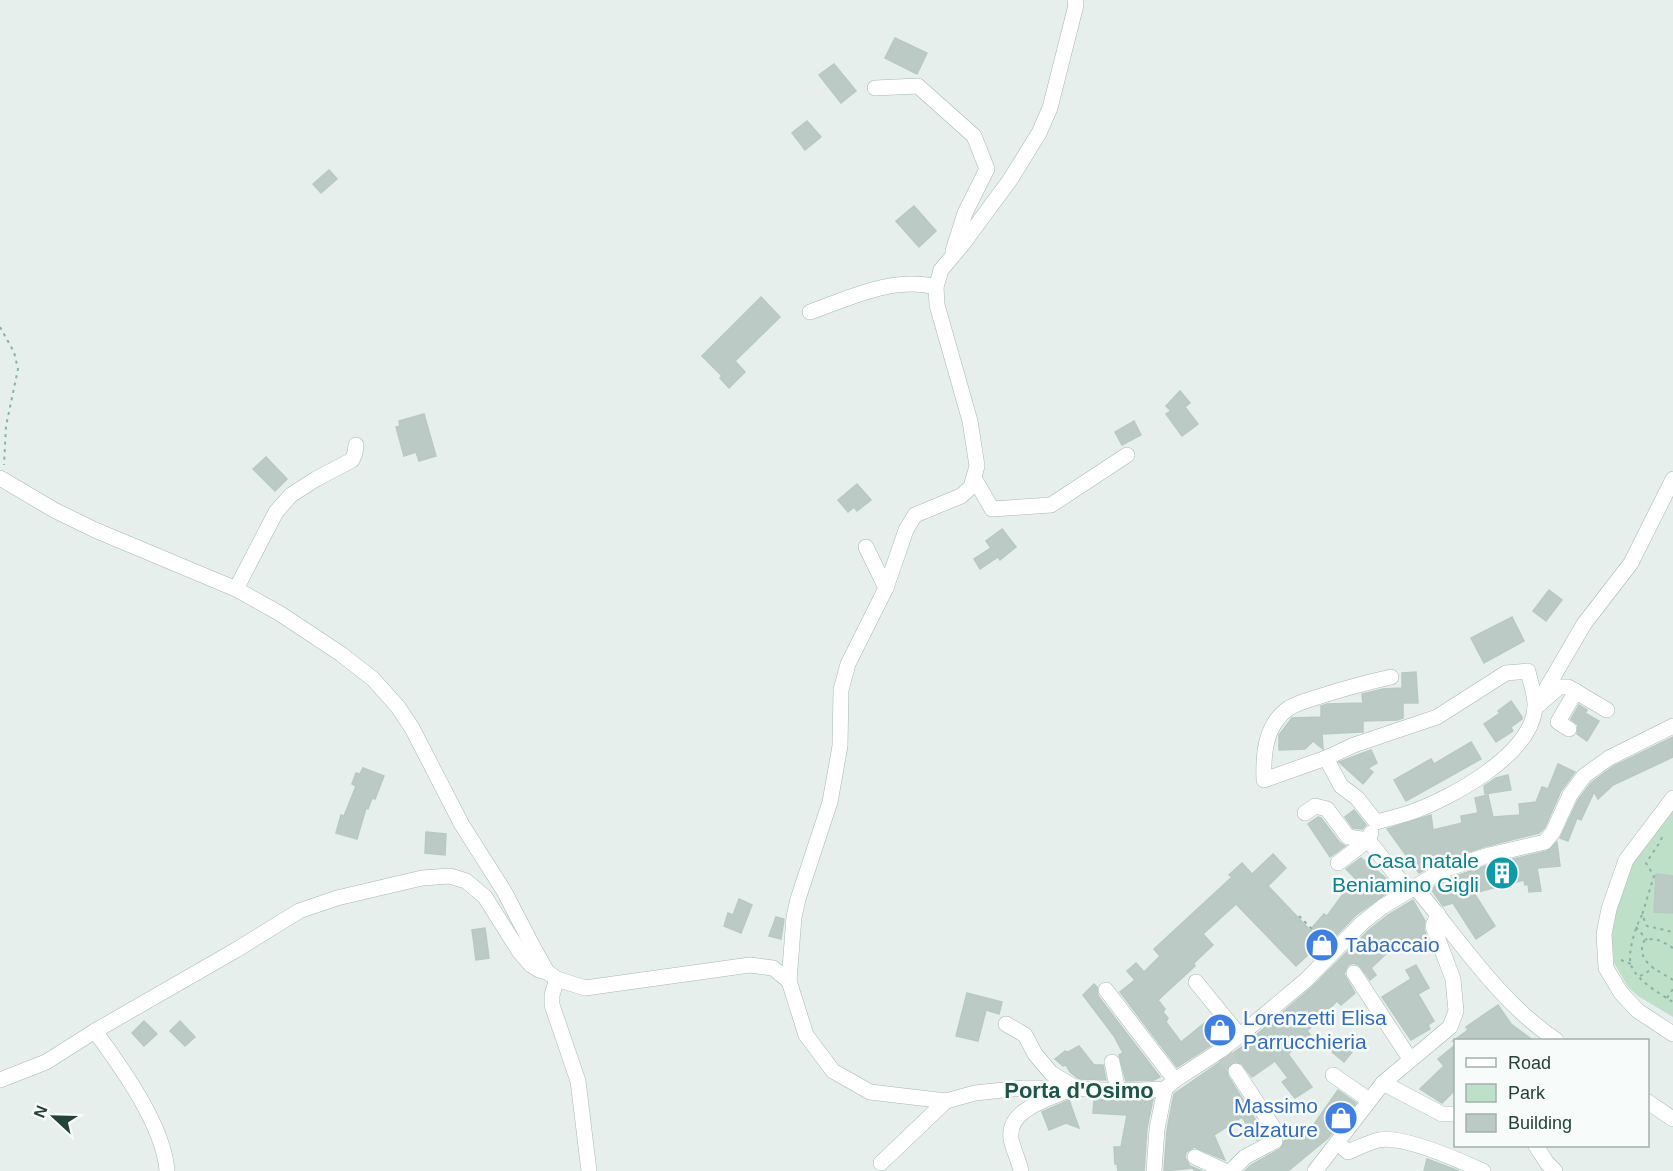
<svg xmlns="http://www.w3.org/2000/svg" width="1673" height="1171" font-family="Helvetica,sans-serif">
	<rect width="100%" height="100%" fill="#e6efeb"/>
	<!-- green -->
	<path fill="#bfe0c8" d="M1673,809V1017L1638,996L1628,987L1614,963L1612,936L1616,911L1633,860Z"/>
	<!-- building -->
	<g fill="#bbcac4" stroke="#b8c9c2" stroke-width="1.5">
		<path d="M895,38L927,53L917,74L885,58Z"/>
		<path d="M834,64L856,91L841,103L819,75Z"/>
		<path d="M807,121L821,137L805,150L792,133Z"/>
		<path d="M329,170L337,179L321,193L313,184Z"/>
		<path d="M914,206L936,231L919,247L896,221Z"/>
		<path d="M761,297L780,317L735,361L745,372L729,388L720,378L722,376L702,356Z"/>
		<path d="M1180,391L1190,403L1185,407L1198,424L1182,436L1166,414L1171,411L1166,406Z"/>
		<path d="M424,414L436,456L419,461L416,452L404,456L396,427L400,426L399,421Z"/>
		<path d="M1134,421L1141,435L1122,445L1115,432Z"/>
		<path d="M266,457L287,479L275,491L253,469Z"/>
		<path d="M857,484L871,500L857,511L854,507L848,512L838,500Z"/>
		<path d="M1002,529L1016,547L1000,560L998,557L980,569L974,559L991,548L986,541Z"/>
		<path d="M1549,590L1562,600L1546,621L1533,611Z"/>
		<path d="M1512,617L1524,641L1484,663L1471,638Z"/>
		<path d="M1416,672L1418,703H1403V718L1397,720L1363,721V732H1361L1322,734L1323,749L1313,741L1305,749L1279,750V735L1292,718L1321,717V706L1327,704L1363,703L1362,694L1383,689L1402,688V673Z"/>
		<path d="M1511,701L1522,717V719L1511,727L1513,731L1496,742L1484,724L1500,713L1498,711Z"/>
		<path d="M1579,705L1587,710L1585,713L1599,721L1587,741L1577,734L1578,725L1571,719Z"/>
		<path d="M1673,737V757L1613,785L1598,799L1594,792L1581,820L1577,818L1568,841L1560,838L1578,800L1591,783L1614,766Z"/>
		<path d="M1471,742L1481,759L1406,801L1394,780L1431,759L1434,764Z"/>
		<path d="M1371,750L1377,763L1368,768L1373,772L1363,784L1339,762Z"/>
		<path d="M1558,764L1575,772L1561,791L1545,827L1539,833L1487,846L1440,861L1419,873L1387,829L1431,815L1433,830L1462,823L1461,816L1478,813L1475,798L1488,795L1493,817L1520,815L1519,804L1536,802L1542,787L1548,789Z"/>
		<path d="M363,768L384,776L375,799L372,798L368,809L366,808L357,839L336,833L341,815L344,816L356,786L352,784L356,773L360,774Z"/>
		<path d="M1508,775L1511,790L1485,794L1484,786L1496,778Z"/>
		<path d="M1354,810L1366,825L1362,829L1353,828L1345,817Z"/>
		<path d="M1318,817L1321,818L1340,843L1345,846L1330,857L1308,824Z"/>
		<path d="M426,832L446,834L445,855L425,853Z"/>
		<path d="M1557,842L1560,866L1537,868L1541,891L1529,892L1528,884L1525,885L1524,880L1474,893L1495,926L1476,939L1453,903L1443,906L1431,889L1447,879L1492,864L1547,851Z"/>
		<path d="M1273,854L1286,868L1268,886L1310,930L1324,914L1327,916L1355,878L1346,869L1361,858L1387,879L1394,888L1356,915L1329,943L1325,939L1296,966L1236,904L1203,934L1213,945L1194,963L1195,966L1158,1000L1165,1009L1163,1012L1168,1018L1166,1022L1181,1042L1212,1017L1223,1031L1209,1044L1210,1046L1177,1067L1120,992L1135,980L1127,971L1136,963L1144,972L1160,956L1154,949L1232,877L1229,875L1242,863L1252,874Z"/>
		<path d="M1656,874L1673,876V913L1654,912Z"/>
		<path d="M739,899L752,905L741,933L724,926L728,913L733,915Z"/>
		<path d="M1413,900L1425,921L1424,929L1428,940L1408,948L1405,941L1386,954L1371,968L1376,975L1370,980L1359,965L1353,963L1348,965L1344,974L1355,993L1341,1005L1337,1001L1307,1031L1311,1036L1288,1054L1312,1087L1295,1098L1282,1082L1288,1078L1275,1061L1252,1077L1241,1063H1231L1227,1067L1228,1076L1265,1135L1257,1140L1242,1117L1214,1135L1225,1160L1194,1147L1186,1152L1185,1158L1190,1166L1202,1171H1194L1193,1168L1164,1171L1167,1130L1174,1094L1246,1044L1312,987L1369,930L1388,915Z"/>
		<path d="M776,917L784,919L781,939L769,936Z"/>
		<path d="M485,928L489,958L476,960L472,930Z"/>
		<path d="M1416,965L1429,988L1418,994L1434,1021L1428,1025L1430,1029L1411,1040L1382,997L1411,979L1406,970Z"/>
		<path d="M1094,984L1097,987L1098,996L1160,1077L1154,1080L1126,1081L1119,1055L1123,1053L1114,1036L1083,995Z"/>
		<path d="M967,993L1002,1002L999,1014L986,1010L978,1041L956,1036Z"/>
		<path d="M1498,1005L1511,1024L1534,1041H1453L1468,1030L1466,1027Z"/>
		<path d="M144,1021L157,1034L144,1046L132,1033Z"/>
		<path d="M180,1021L195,1037L185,1046L170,1031Z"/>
		<path d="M1344,1037L1356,1047L1344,1062L1332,1052Z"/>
		<path d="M1455,1045V1090L1442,1103L1420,1089L1444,1066L1438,1059Z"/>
		<path d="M1079,1046L1094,1065H1103L1106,1080L1079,1079L1070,1072L1066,1065L1063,1066L1055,1059L1065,1051L1068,1052Z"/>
		<path d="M1338,1090L1356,1103L1328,1138L1288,1171H1245L1251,1165L1280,1149L1285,1140L1293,1133L1294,1135L1303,1128L1308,1133Z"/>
		<path d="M1094,1099L1118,1101L1153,1099L1147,1128L1144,1171H1118L1117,1164H1115L1114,1147H1121L1127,1115L1093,1113Z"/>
		<path d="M1069,1100L1079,1128L1066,1123L1049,1130L1042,1112Z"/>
		<path d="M1427,1159L1459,1171H1424Z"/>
	</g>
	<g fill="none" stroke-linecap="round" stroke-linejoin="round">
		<!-- minor-tunnel -->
		<path stroke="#bfccc8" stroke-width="15" stroke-dasharray="15 8" stroke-linecap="butt" d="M1225,1056L1236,1071"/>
		<defs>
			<g id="minor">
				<path d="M875,88L918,86L974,136L987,169L965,213L953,251"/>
				<path d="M810,312C850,298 893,276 936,287"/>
				<path d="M0,478L54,510L95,530L236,589L279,613L341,654L373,679L398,707L412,728L462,825L504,891L532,945L547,972L557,979L585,988L750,965L773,968L789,981L806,1035L833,1071L870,1092L946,1101L975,1093L1023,1088H1071L1118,1091L1165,1089"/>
				<path d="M974,478L992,509L1051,505L1127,455"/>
				<path d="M866,547L886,588"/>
				<path d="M236,589L276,512L291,495L316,479L352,460L355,453L356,445"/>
				<path d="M1528,671C1530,682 1536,696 1535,708C1531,755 1451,798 1412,812C1400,816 1388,819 1376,822L1357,798L1341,786L1326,758L1354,745L1437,717L1506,673Z"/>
				<path d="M1607,710L1568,687H1559L1535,708L1584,624L1631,563L1673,479"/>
				<path d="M1569,729L1558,722L1576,691"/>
				<path d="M1326,758L1264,780C1263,755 1265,724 1289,708C1299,702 1312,699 1324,695C1346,688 1369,682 1391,677"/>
				<path d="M1673,798L1626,860L1609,909L1604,934L1606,968L1621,993L1638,1011L1673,1034"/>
				<path d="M1305,813L1315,806L1327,809L1348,837L1368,840L1338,863"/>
				<path d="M1371,833L1368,840L1408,890"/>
				<path d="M1415,887C1459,939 1499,1002 1556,1040"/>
				<path d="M1354,973L1410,1059"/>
				<path d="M557,979L552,995V1005L578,1081L589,1171"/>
				<path d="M789,981L794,917L798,899L830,802L840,746L841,690L848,664L886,588L906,530L915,515L961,496L971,487L977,466L970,421L937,305L936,287L941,270L962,245L1010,180L1039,133L1050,108L1076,5L1075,0"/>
				<path d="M1196,982L1240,1036"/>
				<path d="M1106,990L1175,1080"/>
				<path d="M1006,1024L1025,1035L1035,1054L1051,1073L1074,1087"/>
				<path d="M95,1031C121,1067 164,1126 167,1171"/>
				<path d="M1112,1062L1118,1091"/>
				<path d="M1333,1075L1369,1100"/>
				<path d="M0,1080L46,1062L95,1031L236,950L299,911L337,898L422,878L450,876L466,881L485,897L519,951L531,965L539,970L547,972"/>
				<path d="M1383,1083L1442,1114H1456"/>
				<path d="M1165,1089L1175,1080L1221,1050L1245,1031L1306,980L1362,923L1382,907L1443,870L1489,855L1545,842L1553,832L1570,795L1584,776L1609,758L1673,726"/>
				<path d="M1648,1102L1673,1119"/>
				<path d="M1338,1143L1348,1152C1358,1148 1369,1142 1379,1140C1402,1135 1461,1161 1483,1171"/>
				<path d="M1536,1146L1547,1163L1555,1171"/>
				<path d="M1195,1157L1225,1171"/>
				<path d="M881,1163L946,1101"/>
				<path d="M1021,1171C1019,1161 1013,1149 1011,1139C1007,1109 1048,1100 1068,1090"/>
				<path d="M1154,1171L1157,1129L1165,1089"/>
				<path d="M1231,1171L1245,1157L1275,1141V1130L1236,1071"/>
				<path d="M1315,1171L1383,1083L1450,1027L1456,1011L1453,979L1433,926L1438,914"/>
			</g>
		</defs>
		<!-- minor casing -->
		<use href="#minor" stroke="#a8b8b2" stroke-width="16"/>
		<!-- path -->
		<g stroke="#86b3a5" stroke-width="2" stroke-dasharray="3 4.5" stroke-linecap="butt">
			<path d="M0,327L14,352L18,369L6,426L4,465"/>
			<path d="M1662,837L1660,842L1646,863L1654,876L1642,915L1647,926L1673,932"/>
			<path d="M1642,915C1636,926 1627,952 1631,965C1637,981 1659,993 1673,1002"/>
			<path d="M1299,916L1324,941"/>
			<path d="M1636,927L1647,940"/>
			<path d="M1673,948C1663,942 1656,936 1644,941C1635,962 1658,970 1673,980"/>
			<path d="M1621,960L1631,964"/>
			<path d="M1640,976L1654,968"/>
			<path d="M1667,998L1673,989"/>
		</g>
		<!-- minor -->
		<use href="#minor" stroke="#fff" stroke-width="15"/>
	</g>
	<!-- icons -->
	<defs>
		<symbol id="building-disc" viewBox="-11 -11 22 22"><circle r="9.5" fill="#0f9aa8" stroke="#f7fbf9"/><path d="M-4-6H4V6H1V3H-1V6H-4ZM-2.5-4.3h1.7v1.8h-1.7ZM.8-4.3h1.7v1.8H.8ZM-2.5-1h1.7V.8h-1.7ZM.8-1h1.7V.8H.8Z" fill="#fff"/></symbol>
		<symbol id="shop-disc" viewBox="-11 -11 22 22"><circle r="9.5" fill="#3f7fe0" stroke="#f7fbf9"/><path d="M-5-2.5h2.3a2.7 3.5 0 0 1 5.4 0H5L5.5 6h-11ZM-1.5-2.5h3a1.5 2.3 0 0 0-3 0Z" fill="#fff"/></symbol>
	</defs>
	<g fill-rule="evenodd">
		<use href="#building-disc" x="1483" y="854" width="38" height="38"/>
		<use href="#shop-disc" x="1303" y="926" width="38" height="38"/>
		<use href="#shop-disc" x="1201" y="1011" width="38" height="38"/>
		<use href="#shop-disc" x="1322" y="1099" width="38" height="38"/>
	</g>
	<g text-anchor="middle" stroke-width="5" stroke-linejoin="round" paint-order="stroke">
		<!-- culture labels -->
		<g font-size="21" fill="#0d838f" stroke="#f7fbf9" text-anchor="end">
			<text x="1479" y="868">Casa natale<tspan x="1479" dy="24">Beniamino Gigli</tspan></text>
		</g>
		<!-- shop labels -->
		<g font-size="21" fill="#366cbe" stroke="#f7fbf9" text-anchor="start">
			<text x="1345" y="952">Tabaccaio</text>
			<text x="1243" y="1025">Lorenzetti Elisa<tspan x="1243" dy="24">Parrucchieria</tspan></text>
			<text x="1318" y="1113" text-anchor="end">Massimo<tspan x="1318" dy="24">Calzature</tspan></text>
		</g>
		<!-- neighbourhood labels -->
		<g font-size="22" font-weight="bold" fill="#1f5548" stroke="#f7fbf9">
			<text x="1079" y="1098">Porta d'Osimo</text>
		</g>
	</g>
	<!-- legend -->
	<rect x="1454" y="1039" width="195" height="108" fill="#f7fbf9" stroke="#a3b1ad" stroke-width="1.5"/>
	<rect x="1466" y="1058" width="30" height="9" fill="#ffffff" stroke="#a3b1ad" stroke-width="1.5"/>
	<text x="1508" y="1069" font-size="18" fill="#24423a">Road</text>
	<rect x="1466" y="1084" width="30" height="18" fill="#bfe0c8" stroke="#a3b1ad" stroke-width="1.5"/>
	<text x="1508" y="1099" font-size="18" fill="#24423a">Park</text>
	<rect x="1466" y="1114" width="30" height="18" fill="#bbcac4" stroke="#a3b1ad" stroke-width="1.5"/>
	<text x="1508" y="1129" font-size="18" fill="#24423a">Building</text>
	<!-- north arrow -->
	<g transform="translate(54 1117) rotate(292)" stroke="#f7fbf9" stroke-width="4.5" paint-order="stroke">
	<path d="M0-4.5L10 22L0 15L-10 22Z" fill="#24423a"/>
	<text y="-9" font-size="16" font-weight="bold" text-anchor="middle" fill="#24423a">N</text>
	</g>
</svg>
